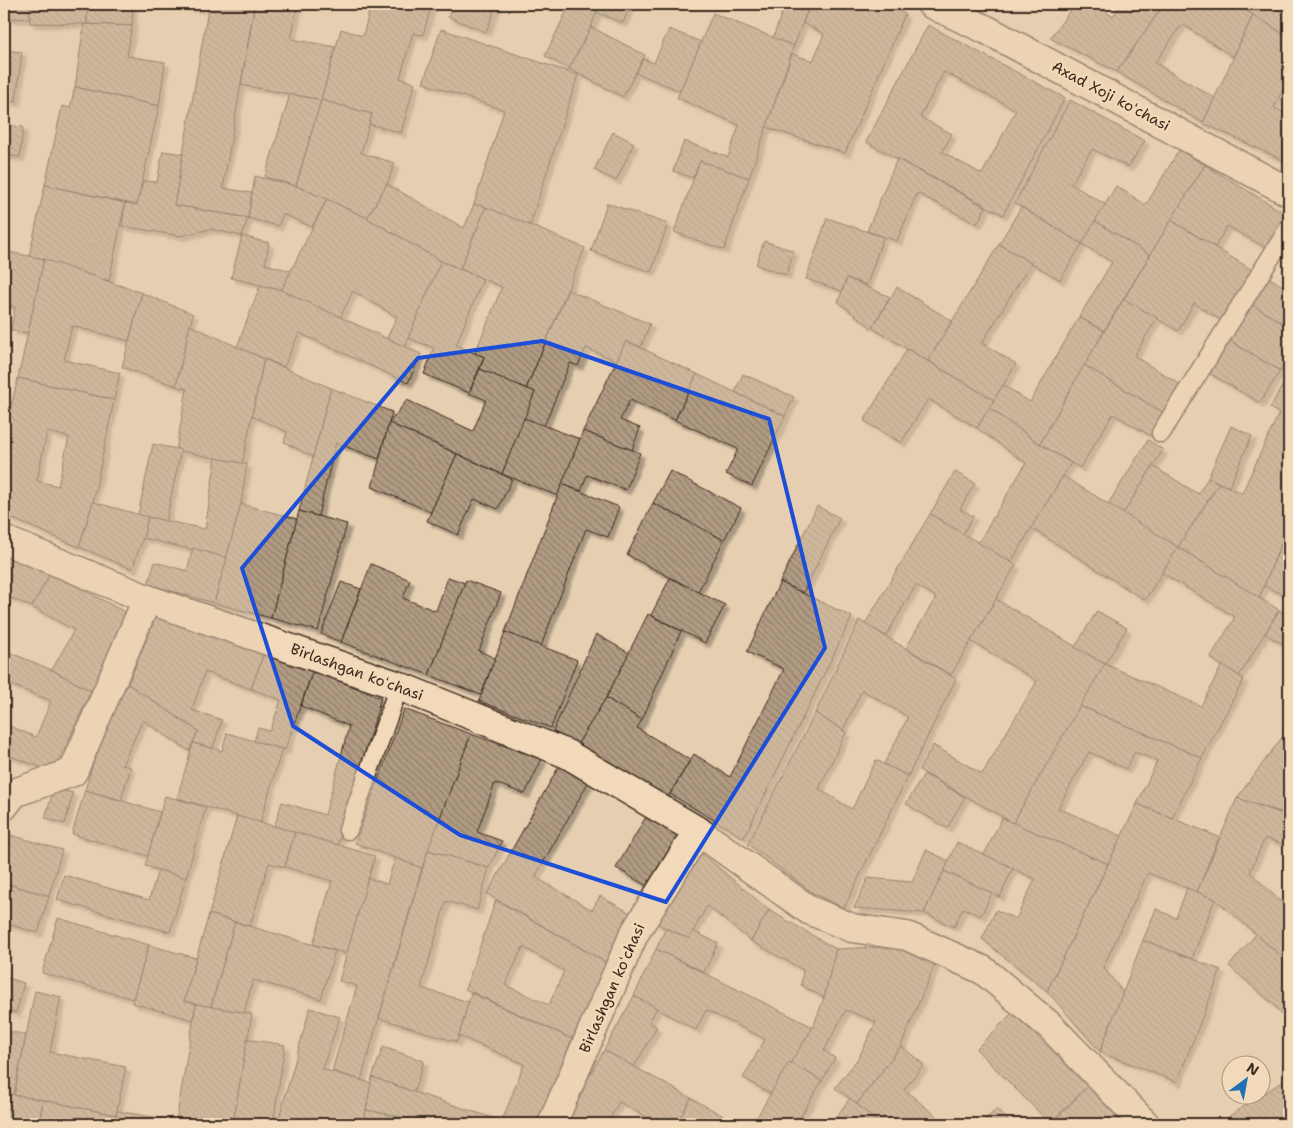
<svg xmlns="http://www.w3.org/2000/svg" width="1293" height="1128" font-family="'Shantell Sans',sans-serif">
	<defs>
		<pattern id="building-back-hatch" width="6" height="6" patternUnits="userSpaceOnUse" patternTransform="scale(1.25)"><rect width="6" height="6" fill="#b19b83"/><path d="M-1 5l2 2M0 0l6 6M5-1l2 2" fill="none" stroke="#917f6b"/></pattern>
		<filter id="shadow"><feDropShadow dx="4.5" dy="4.5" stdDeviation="1" flood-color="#0004"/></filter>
	</defs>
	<rect width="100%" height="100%" fill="#e6ceb0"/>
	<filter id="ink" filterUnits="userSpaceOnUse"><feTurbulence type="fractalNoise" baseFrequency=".02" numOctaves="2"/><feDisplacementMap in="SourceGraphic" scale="10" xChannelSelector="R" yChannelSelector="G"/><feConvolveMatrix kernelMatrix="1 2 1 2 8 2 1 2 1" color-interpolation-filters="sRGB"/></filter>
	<g filter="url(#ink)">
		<!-- building -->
		<g fill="url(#building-back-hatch)" stroke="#3b2a1e" fill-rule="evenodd" filter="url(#shadow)">
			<path d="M4,4H30V19L4,18Z"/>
			<path d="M30,4H88L87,24L30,23Z"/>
			<path d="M88,4H133L132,26L87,24Z"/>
			<path d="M172,4H201L200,9Z"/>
			<path d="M209,4H227L254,8L223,188L252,193L248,218L174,205Z"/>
			<path d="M255,4H298L291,39L336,47L321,100L241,85Z"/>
			<path d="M371,4H432L423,35L413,33L400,78L415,83L401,133L369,124L372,114L321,100L341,29L363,36Z"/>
			<path d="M453,4H497L486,32L448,17Z"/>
			<path d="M570,4H600L591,27L569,69L545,56Z"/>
			<path d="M600,4H631L623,23L596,12Z"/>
			<path d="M785,4H810L794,46L773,38Z"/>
			<path d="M810,4H886L905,14L845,153L766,127L792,54L813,61L824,34L803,23Z"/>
			<path d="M1075,4H1101L1098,8L1113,16L1121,4H1164L1117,72L1050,38Z"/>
			<path d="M1164,4H1236L1253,15L1233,57L1182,24L1155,63L1215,98L1203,123L1117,72Z"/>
			<path d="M1236,4H1289V37L1253,15Z"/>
			<path d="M713,13L794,46L749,178L700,161L693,178L673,171L684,141L728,157L739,125L677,98Z"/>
			<path d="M1253,15L1289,37V76L1274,108L1289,115V163L1203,123Z"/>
			<path d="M84,24L132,26L127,56L165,62L159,106L75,87Z"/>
			<path d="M928,25L1065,98L1003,215L866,142ZM944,72L1016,110L982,174L942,152L952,134L920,117Z"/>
			<path d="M591,27L645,55L623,97L569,69Z"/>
			<path d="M441,29L578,75L530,225L474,204L504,110L423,83Z"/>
			<path d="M669,29L701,42L680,91L636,73L643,59L654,63Z"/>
			<path d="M4,50L22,52L16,102L4,100Z"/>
			<path d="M75,87L159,106L137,205L45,185L62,106L70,108Z"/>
			<path d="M290,94L321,100L296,186L265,177Z"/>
			<path d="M321,100L372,114L361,153L395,163L387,184L367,218L296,186Z"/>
			<path d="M1070,100L1145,141L1128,167L1092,149L1071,184L1106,205L1082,244L1015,203Z"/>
			<path d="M4,125L23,127L20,157L4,155Z"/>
			<path d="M613,132L634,143L616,181L594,170Z"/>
			<path d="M1179,150L1205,165L1150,255L1095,221L1116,186L1146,205Z"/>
			<path d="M163,151L183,154L174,205L248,218L242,236L211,229L180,236L122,226L125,203L137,205L143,181L157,182Z"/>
			<path d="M897,159L986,207L977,224L917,193L897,241L867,231Z"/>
			<path d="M700,161L749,178L724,250L674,232Z"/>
			<path d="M1205,165L1288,215L1268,249L1227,226L1215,247L1171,220Z"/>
			<path d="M255,176L296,186L327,199L312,227L283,214L278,226L248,218Z"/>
			<path d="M387,184L464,228L474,204L486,207L460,269L441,261L367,218Z"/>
			<path d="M45,185L125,203L109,281L29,256Z"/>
			<path d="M327,199L367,218L441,261L405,347L387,338L397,317L353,291L340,318L281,290Z"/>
			<path d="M607,203L668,224L651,272L591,251Z"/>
			<path d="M486,207L585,248L526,389L480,369L484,357L475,353L502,287L460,269Z"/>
			<path d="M1021,207L1082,244L1060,280L999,244Z"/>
			<path d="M827,218L883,237L867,285L847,278L842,291L806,279Z"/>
			<path d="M1171,220L1252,270L1222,321L1194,303L1178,331L1124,299Z"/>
			<path d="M1095,221L1150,255L1104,331L1079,317L1112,262L1082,244Z"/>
			<path d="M242,236L269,243L265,264L291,271L281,290L231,278Z"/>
			<path d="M764,241L794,251L786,275L756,265Z"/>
			<path d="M999,244L1031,263L982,343L1016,364L994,400L928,361Z"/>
			<path d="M4,251L44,259L28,333L11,330L15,307L4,304Z"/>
			<path d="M44,259L142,293L129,341L72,326L64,360L120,373L114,400L18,378Z"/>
			<path d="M441,261L483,279L456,345L484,357L469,393L424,374L434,348L408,338Z"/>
			<path d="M1265,275L1289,290V327L1249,303Z"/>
			<path d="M847,278L890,297L872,328L838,302Z"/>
			<path d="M260,286L281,290L421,354L408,383L299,333L284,367L237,347Z"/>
			<path d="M897,287L952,321L928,361L872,328Z"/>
			<path d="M568,290L650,324L641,347L626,341L617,361L586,348L578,366L570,363L544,426L524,418L535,392L526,389Z"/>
			<path d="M142,293L193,314L176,386L122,367Z"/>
			<path d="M1124,299L1157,318L1134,356L1181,385L1164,413L1084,365Z"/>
			<path d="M1249,303L1289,327V354L1280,371L1227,339Z"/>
			<path d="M1079,317L1104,331L1040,444L989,408L1003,385L1030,402Z"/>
			<path d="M190,325L264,359L242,464L176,450L187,389L176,386Z"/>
			<path d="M1227,339L1280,371L1260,403L1207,372Z"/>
			<path d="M626,341L697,374L675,420L630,400L620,420L640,428L632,450L583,431Z"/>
			<path d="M907,349L994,400L977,428L928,399L901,443L864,421Z"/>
			<path d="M264,359L331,388L313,457L284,442L287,432L252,416Z"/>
			<path d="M1084,365L1164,413L1151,436L1113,414L1080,468L1040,444Z"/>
			<path d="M480,369L535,392L502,474L389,423L407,400L473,431L486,400L469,393Z"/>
			<path d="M1289,373V524L1259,598L1178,547L1219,483L1242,493L1279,413L1270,408Z"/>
			<path d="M697,374L785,416L752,486L726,474L738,449L675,420Z"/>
			<path d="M743,374L794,397L785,416L735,392Z"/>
			<path d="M18,378L114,400L93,502L79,547L4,515V435ZM47,432L69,437L58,486L37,481Z"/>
			<path d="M331,388L392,412L379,459L336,443L318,516L299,511Z"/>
			<path d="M989,408L1040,444L1071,463L1011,562L978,543L1026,463L977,428Z"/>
			<path d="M524,418L580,439L558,496L502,474Z"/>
			<path d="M389,423L457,454L431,512L372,487Z"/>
			<path d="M1231,426L1252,436L1229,487L1208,478Z"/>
			<path d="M583,431L640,453L626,490L587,475L581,491L562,484Z"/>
			<path d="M1148,440L1163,450L1123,514L1108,504Z"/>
			<path d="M153,444L181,450L166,521L138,515Z"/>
			<path d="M457,454L512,479L498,509L474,499L458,535L427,521Z"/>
			<path d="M216,458L247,464L241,504L227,558L143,538L148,517L205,529Z"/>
			<path d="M1153,466L1198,494L1208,478L1219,483L1178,547L1123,514Z"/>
			<path d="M670,471L741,508L724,540L653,503Z"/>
			<path d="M955,472L975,483L960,509L973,516L963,534L930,514Z"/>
			<path d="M1063,476L1178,547L1145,600L1031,528Z"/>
			<path d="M562,484L619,507L608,537L586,529L541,646L505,632Z"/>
			<path d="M93,502L148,517L143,538L132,569L79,547Z"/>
			<path d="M653,503L724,540L698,592L627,555Z"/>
			<path d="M241,504L297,519L271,618L214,603Z"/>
			<path d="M817,506L840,518L803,593L780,582Z"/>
			<path d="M299,511L347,524L318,631L271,618Z"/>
			<path d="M930,514L1016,565L951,675L906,648L936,597L916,585L886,636L865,624Z"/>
			<path d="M1284,537L1289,539V597L1264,586Z"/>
			<path d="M1178,547L1279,610L1239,676L1210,658L1235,617L1162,573Z"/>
			<path d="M193,548L227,558L214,603L148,584L155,562L187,571Z"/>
			<path d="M4,553L51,572L32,607L4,595Z"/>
			<path d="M371,564L410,580L403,598L436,611L448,577L465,583L429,675L341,642Z"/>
			<path d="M51,572L132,616L91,691L52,670L74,630L32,607Z"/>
			<path d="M670,578L725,605L705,643L651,615Z"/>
			<path d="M466,580L501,593L479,651L495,658L481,695L429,675Z"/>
			<path d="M341,582L361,589L341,642L321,634Z"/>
			<path d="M780,582L852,617L744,838L670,794L694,754L730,777L784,669L747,652Z"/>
			<path d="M996,599L1105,664L1013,823L919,770L933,745L982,774L1037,681L971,641Z"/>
			<path d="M1279,610L1289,616V648L1265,634Z"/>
			<path d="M1097,611L1127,628L1105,664L1075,647Z"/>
			<path d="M157,614L264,653L251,689L205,672L192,710L222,720L213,748L193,743L198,731L128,684Z"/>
			<path d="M648,614L681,631L642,720L606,698Z"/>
			<path d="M859,620L956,679L908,776L884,764L908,717L862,690L843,730L815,713Z"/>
			<path d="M505,632L577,660L551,728L479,701Z"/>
			<path d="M596,634L629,653L606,698L577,745L553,731Z"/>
			<path d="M4,650L52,670L91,691L54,772L4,754V724L36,737L51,701L4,682Z"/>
			<path d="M264,653L313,670L285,750L254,741L258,728L270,731L281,700L251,689Z"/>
			<path d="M1105,664L1201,706L1222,665L1244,679L1202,758L1080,706Z"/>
			<path d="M313,670L381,698L338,845L274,827L282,802L325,815L349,726L301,706Z"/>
			<path d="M128,684L198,731L189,751L143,720L122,765L131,767L121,800L85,790L105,722Z"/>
			<path d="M606,698L642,720L637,728L690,760L666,800L577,745Z"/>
			<path d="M1080,706L1202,758L1172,818L1137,804L1157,761L1135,752L1126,769L1089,752L1058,808L1122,836L1108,864L1013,823Z"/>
			<path d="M404,709L471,734L422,868L355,843Z"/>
			<path d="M815,713L846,732L819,789L852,809L876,760L908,776L844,908L813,893L748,844Z"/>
			<path d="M1289,728V799L1280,812L1237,798Z"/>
			<path d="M227,733L282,749L260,823L177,798L193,743L222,751Z"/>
			<path d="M471,734L542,759L525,794L495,783L477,832L502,841L489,868L428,850Z"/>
			<path d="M559,766L588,783L535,877L592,910L600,896L634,915L607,963L487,894Z"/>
			<path d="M924,774L965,797L947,828L906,804Z"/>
			<path d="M54,788L73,793L65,824L45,818Z"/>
			<path d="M85,790L160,812L148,856L72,834Z"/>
			<path d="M165,796L206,807L186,878L145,866Z"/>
			<path d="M1237,798L1289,816L1288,846L1265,838L1250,872L1289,910V963L1215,899L1197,892Z"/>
			<path d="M1137,804L1219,837L1197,892L1148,873L1103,967L1123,993L1100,1052L1047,991Z"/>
			<path d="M650,810L686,832L652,889L616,868Z"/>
			<path d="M237,816L295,832L285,867L269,863L250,926L209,914Z"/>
			<path d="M1002,818L1108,864L1047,991L982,939L996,910L1016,919L1035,879L984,855Z"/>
			<path d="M295,832L375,856L347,954L313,944L332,881L285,867Z"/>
			<path d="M4,833L62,850L49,896L4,883Z"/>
			<path d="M957,842L1013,868L1000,897L944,871Z"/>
			<path d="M428,850L489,868L477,910L446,901L421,988L469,1002L457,1042L379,1018Z"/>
			<path d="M926,850L949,861L924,913L854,908L868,878L912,882Z"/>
			<path d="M701,853L769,910L751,941L707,906L689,939L655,923L680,878Z"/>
			<path d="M395,858L422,868L361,1080L332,1071L357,986L339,981L368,878L387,884Z"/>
			<path d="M158,870L186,878L170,932L57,900L64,875L149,900Z"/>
			<path d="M944,871L992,893L981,916L963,908L954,927L924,913Z"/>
			<path d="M4,883L49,896L38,933L4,923Z"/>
			<path d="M1187,888L1215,899L1192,959L1143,940L1156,909L1176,918Z"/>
			<path d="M496,900L607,963L572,1039L465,989ZM523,947L564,971L549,1005L505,985Z"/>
			<path d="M769,910L836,949L824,998L801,985L803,970L751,941Z"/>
			<path d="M209,914L235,922L211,1007L184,1001Z"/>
			<path d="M58,918L149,945L133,999L42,973Z"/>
			<path d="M235,922L335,951L321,999L253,980L244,1013L211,1007Z"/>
			<path d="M666,928L689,939L693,931L718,943L704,972L656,949Z"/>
			<path d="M1256,934L1289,963V1024L1273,1004L1229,966Z"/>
			<path d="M1143,940L1221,970L1177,1082L1100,1052Z"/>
			<path d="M149,945L196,958L184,1001L196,1004L193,1020L132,1003Z"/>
			<path d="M874,947L910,950L937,959L901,1046L857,1104L835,1088L859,1057L876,1022L846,1010L824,1051L835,1058L822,1081L789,1062L813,1027L824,998L836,949Z"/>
			<path d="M656,949L813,1027L771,1094L743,1078L765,1039L706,1010L696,1030L634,996Z"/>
			<path d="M4,977L24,983L16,1013L4,1009Z"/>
			<path d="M35,991L61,997L50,1052L126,1067L116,1115L14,1095Z"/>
			<path d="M471,993L572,1039L538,1124H511L502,1121L524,1064L459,1036Z"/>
			<path d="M634,996L657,1008L649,1022L657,1027L634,1067L604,1050Z"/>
			<path d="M196,1004L252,1014L233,1124H187L176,1121Z"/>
			<path d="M310,1008L340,1017L322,1069L371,1083L364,1124H314L279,1118Z"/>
			<path d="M1015,1010L1089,1085L1050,1123L976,1049Z"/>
			<path d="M4,1030L26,1035L14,1095L4,1093Z"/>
			<path d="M247,1039L285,1045L273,1124H233Z"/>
			<path d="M901,1046L924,1065L904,1089L945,1124H880L857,1104Z"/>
			<path d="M383,1047L424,1061L414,1092L372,1077Z"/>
			<path d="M604,1050L691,1098L677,1124H660L619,1102L607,1124H563Z"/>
			<path d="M789,1062L822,1081L796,1124H753Z"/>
			<path d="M372,1077L414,1092L511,1124H410L411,1119L366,1110Z"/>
			<path d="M1289,1077V1124H1228L1225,1119Z"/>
			<path d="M1089,1085L1129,1124H1051Z"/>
			<path d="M4,1093L43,1100L39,1124H4Z"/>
			<path d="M691,1098L738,1124H677Z"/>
			<path d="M850,1098L857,1104L880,1124H831Z"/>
			<path d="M43,1100L116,1115L115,1124H39Z"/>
			<path d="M997,1109L1011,1124H980Z"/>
			<path d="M366,1110L411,1119L410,1124H364Z"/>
			<path d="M117,1111L187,1123V1124H115Z"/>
			<path d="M279,1118L314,1124H278Z"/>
		</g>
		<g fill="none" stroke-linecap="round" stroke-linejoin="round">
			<defs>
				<g id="lane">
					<path d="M1161,433L1289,228"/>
					<path d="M348,830L399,686"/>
				</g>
				<g id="street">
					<path d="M4,540L147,599L399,686L567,754L698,831L809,910L852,928L907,936L983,970L1050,1026L1145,1124"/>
					<path d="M4,806L14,793L73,772L147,599"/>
					<path d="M552,1124L634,934L698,831"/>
				</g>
				<path id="secondary" d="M931,4L987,30L1289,192"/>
			</defs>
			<!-- lane casing -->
			<use href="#lane" stroke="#3b2a1e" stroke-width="21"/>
			<!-- street casing -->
			<use href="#street" stroke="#3b2a1e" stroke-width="31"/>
			<!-- secondary casing -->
			<use href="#secondary" stroke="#3b2a1e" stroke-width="31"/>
			<!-- lane -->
			<use href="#lane" stroke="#f1d9b9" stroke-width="18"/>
			<!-- street -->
			<use href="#street" stroke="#f1d9b9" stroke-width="28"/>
			<!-- secondary -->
			<use href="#secondary" stroke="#f1d9b9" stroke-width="28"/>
		</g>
	</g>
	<!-- marked area -->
	<path d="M0 0H1293V1128H0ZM542,341L769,419L825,648L666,902L460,835L293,726L242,568L418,358Z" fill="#e6ceb0" fill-opacity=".55" fill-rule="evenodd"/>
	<path fill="none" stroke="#1d4ed8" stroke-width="4" stroke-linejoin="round" d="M542,341L769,419L825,648L666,902L460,835L293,726L242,568L418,358Z"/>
	<g text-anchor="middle" stroke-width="5" stroke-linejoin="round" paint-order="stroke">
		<!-- street labels -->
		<g font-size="15" fill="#3b2a1e" stroke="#f1d9b9">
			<text transform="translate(1111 96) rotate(28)" y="5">Axad Xoji koʻchasi</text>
			<text transform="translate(357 672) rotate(20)" y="5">Birlashgan koʻchasi</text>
			<text transform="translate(612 988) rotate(-66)" y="5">Birlashgan koʻchasi</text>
		</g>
	</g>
	<!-- margin -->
	<rect width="1293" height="1128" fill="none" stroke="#f1d9b9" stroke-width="20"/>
	<rect x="10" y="10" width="1273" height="1108" fill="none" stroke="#3b2a1e" stroke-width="2" filter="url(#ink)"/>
	<!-- north arrow -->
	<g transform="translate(1246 1080) rotate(32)"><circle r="24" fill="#f1d9b9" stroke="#a8937b"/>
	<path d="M0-4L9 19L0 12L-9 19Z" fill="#1f6fb2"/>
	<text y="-8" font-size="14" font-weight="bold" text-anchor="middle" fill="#3b2a1e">N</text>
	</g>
</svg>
